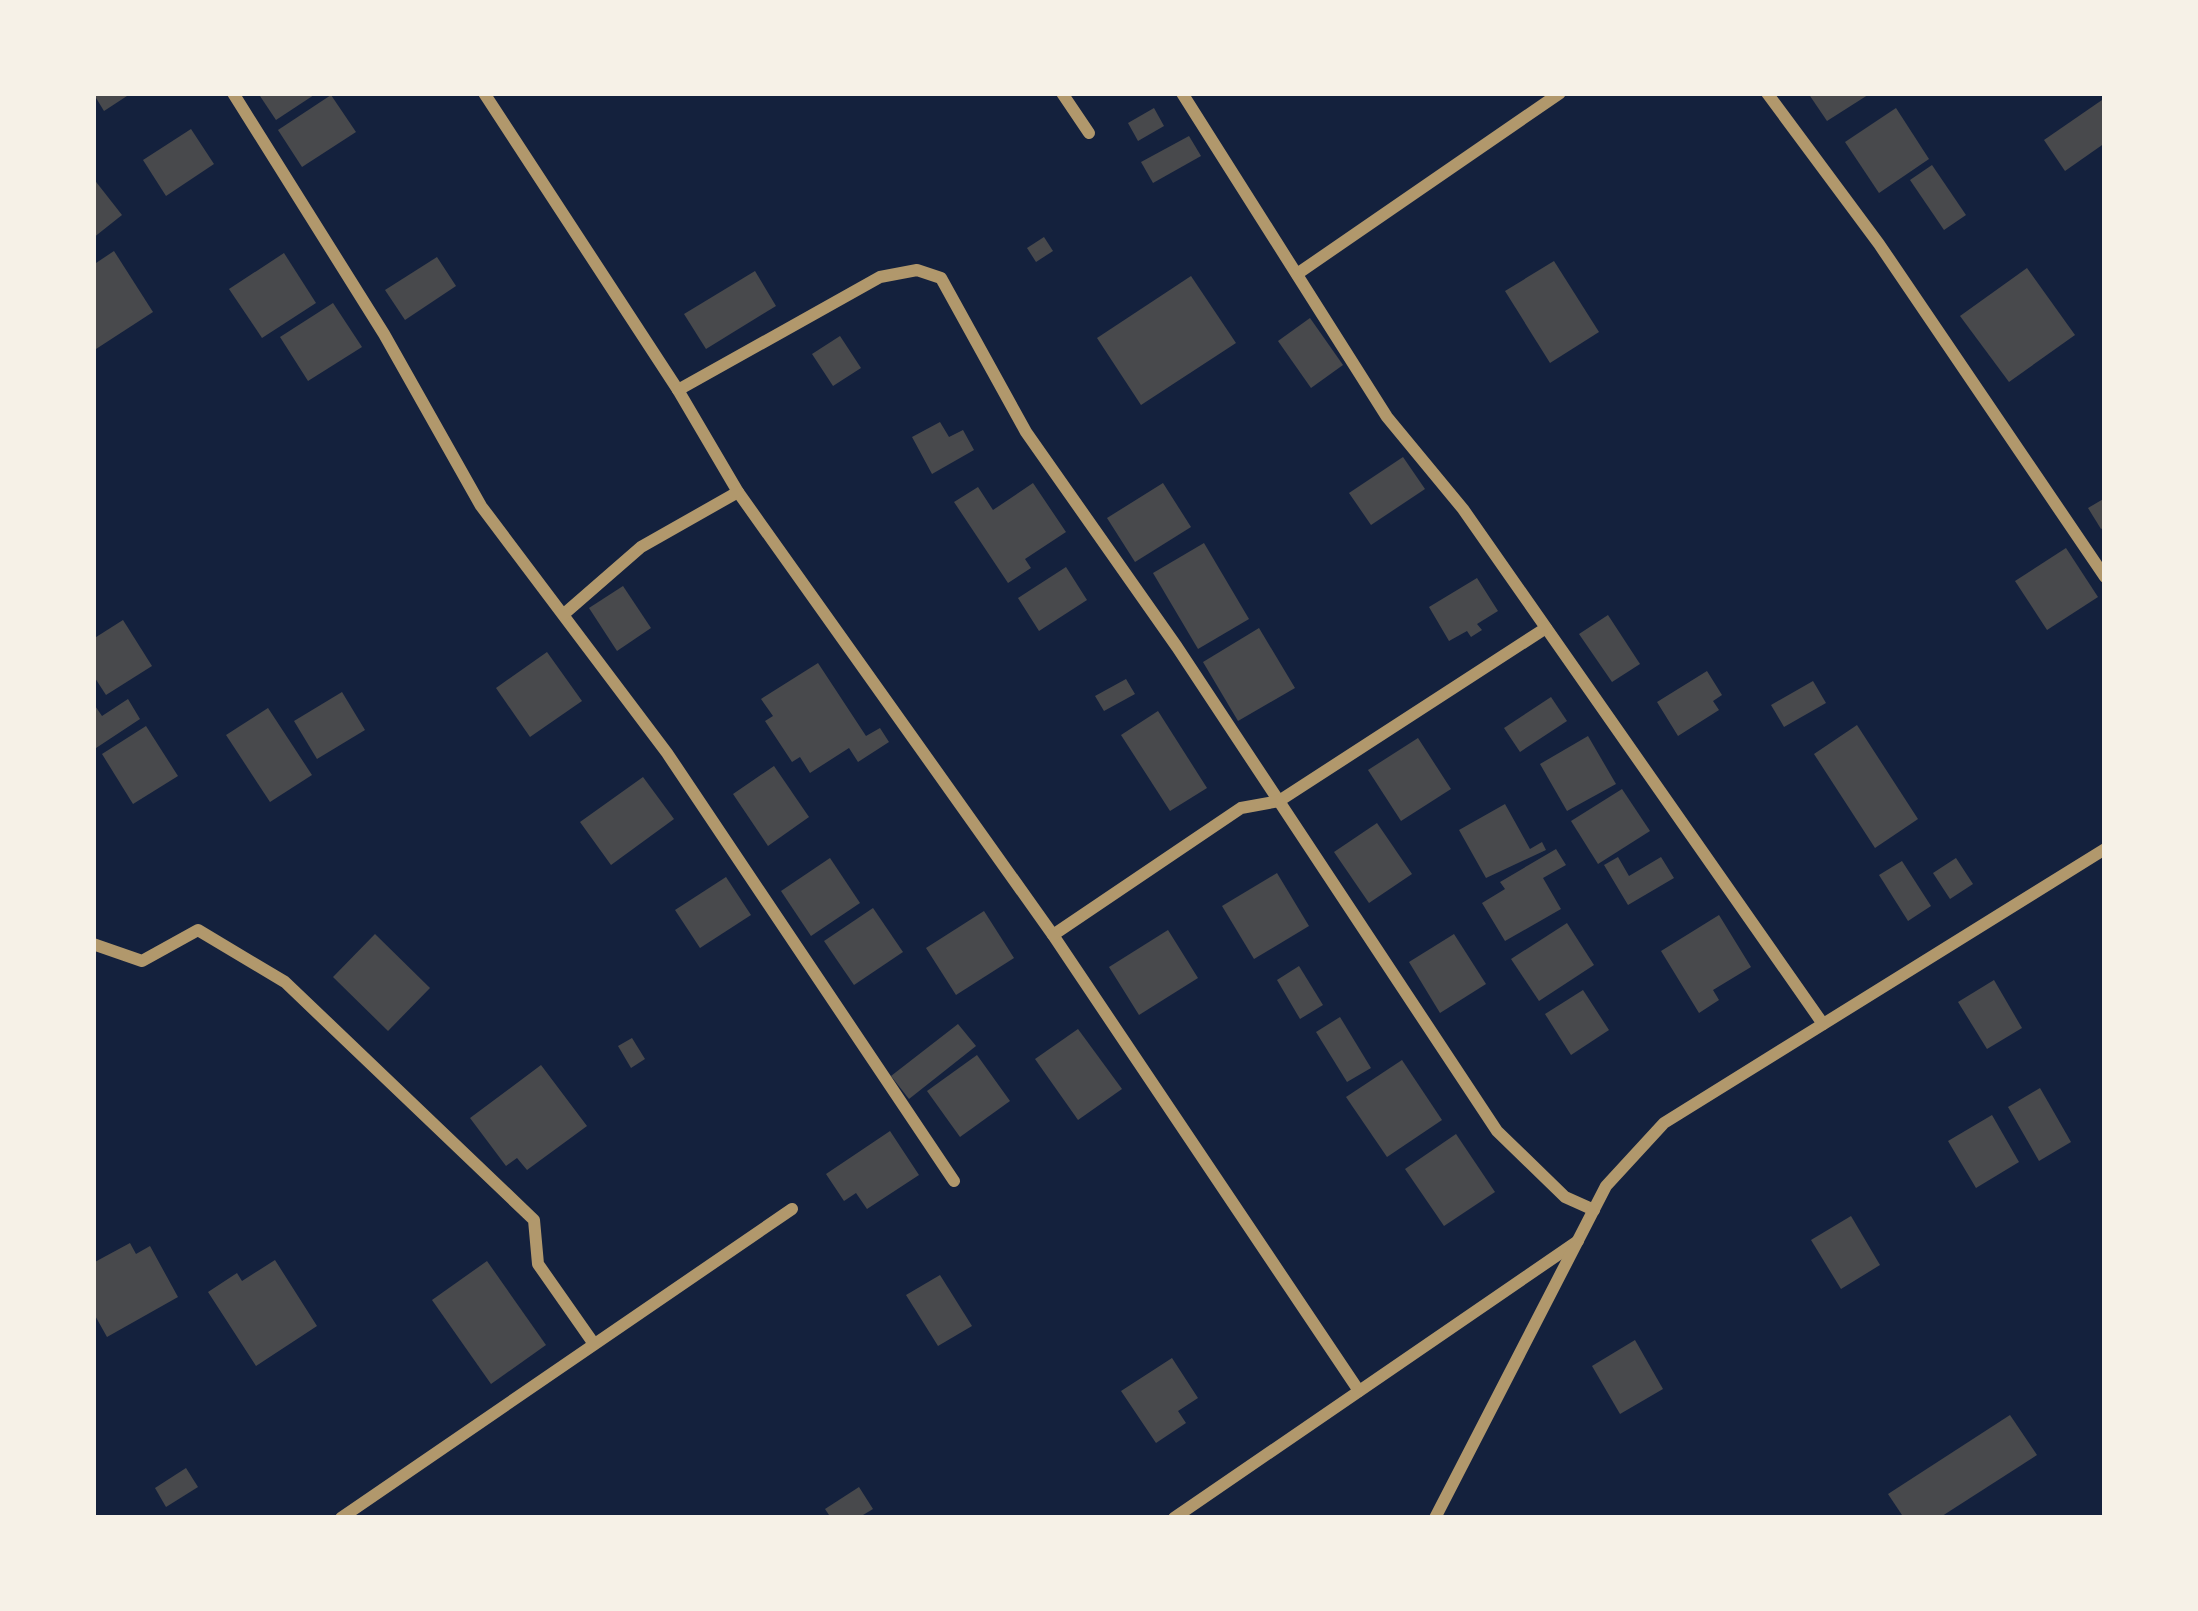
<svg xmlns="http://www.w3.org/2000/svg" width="2198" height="1611" font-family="'Asap Condensed',sans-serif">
	<rect width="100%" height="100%" fill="#14213d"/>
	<!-- building -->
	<g fill="#48494c">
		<path d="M93,93H125L127,96L104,111Z"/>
		<path d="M258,93H317L276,120Z"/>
		<path d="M1808,93H1871L1827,121Z"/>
		<path d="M331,95L356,132L302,167L278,130Z"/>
		<path d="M2102,100L2105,143L2065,171L2044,140Z"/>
		<path d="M1154,108L1164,126L1138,141L1128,123Z"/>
		<path d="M1896,108L1929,159L1879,193L1845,142Z"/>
		<path d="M191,129L214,164L166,196L143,160Z"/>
		<path d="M1189,136L1201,156L1153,183L1141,162Z"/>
		<path d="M1932,165L1966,215L1944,230L1910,180Z"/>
		<path d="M93,178L122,215L93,238Z"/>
		<path d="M1044,237L1053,251L1036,262L1027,248Z"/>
		<path d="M114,251L153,312L96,349L93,265Z"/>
		<path d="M284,253L316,303L262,338L229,289Z"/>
		<path d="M437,257L456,286L405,320L385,290Z"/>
		<path d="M1554,261L1599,332L1550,363L1505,291Z"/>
		<path d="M2027,268L2075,335L2009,382L1960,316Z"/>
		<path d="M755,271L776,306L706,349L684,314Z"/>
		<path d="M1191,276L1236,343L1141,405L1097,338Z"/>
		<path d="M333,303L362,347L308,381L280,337Z"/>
		<path d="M1310,318L1343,365L1311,388L1278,341Z"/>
		<path d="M840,336L861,368L833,386L812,354Z"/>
		<path d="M940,422L949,437L963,430L974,450L932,474L912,437Z"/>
		<path d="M1403,457L1425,489L1371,525L1349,493Z"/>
		<path d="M1033,483L1066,532L1025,559L1031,568L1008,583L954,502L978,487L993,510Z"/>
		<path d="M1163,483L1191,527L1135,562L1107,518Z"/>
		<path d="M2105,498V527L2101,529L2088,508Z"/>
		<path d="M1204,543L1249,619L1198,649L1153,573Z"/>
		<path d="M2066,548L2098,597L2047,630L2015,581Z"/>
		<path d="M1066,567L1087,600L1039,631L1018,598Z"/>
		<path d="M1477,578L1498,611L1477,624L1482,630L1471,637L1467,631L1449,641L1429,607Z"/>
		<path d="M623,586L651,628L617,651L589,608Z"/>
		<path d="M1608,615L1640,664L1612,682L1579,634Z"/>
		<path d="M123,620L152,666L106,695L93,675V639Z"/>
		<path d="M1259,628L1295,688L1238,721L1203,662Z"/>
		<path d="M547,652L582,701L530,737L496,688Z"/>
		<path d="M818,663L866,736L880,728L889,742L858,762L849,748L810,773L800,757L792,762L765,721L773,716L761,699Z"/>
		<path d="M1707,671L1722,695L1713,701L1719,710L1678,736L1657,702Z"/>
		<path d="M1126,679L1135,694L1104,711L1095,696Z"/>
		<path d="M1813,681L1826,703L1784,727L1771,705Z"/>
		<path d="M342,692L365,730L317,759L294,721Z"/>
		<path d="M1551,697L1567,721L1520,752L1504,728Z"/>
		<path d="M128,699L140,719L93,750V703L102,716Z"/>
		<path d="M268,708L312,775L270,802L226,735Z"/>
		<path d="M1158,711L1207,788L1170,811L1121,735Z"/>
		<path d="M1857,725L1918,819L1875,848L1814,754Z"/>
		<path d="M146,726L178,776L133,804L102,754Z"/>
		<path d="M1588,736L1616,784L1567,811L1540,764Z"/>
		<path d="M1418,738L1451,789L1401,821L1368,770Z"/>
		<path d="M774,766L809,817L768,846L733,794Z"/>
		<path d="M643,777L674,819L611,865L580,822Z"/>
		<path d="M1622,789L1650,831L1598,864L1571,821Z"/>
		<path d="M1505,804L1530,849L1542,842L1546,850L1486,878L1459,830Z"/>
		<path d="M1377,823L1412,874L1369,903L1334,852Z"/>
		<path d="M1556,849L1566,865L1543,878L1561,909L1505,941L1482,903L1505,889L1500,882Z"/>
		<path d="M1618,857L1629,876L1661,857L1674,878L1628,905L1604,865Z"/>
		<path d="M830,858L860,903L811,936L781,891Z"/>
		<path d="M1956,858L1973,884L1950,899L1933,873Z"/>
		<path d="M1902,861L1931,906L1908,921L1879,875Z"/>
		<path d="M1277,873L1309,926L1254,959L1222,906Z"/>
		<path d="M726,877L751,915L700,948L675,910Z"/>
		<path d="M873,908L903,952L854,985L824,941Z"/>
		<path d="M984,911L1014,958L956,995L926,948Z"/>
		<path d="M1719,915L1751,967L1713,990L1719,1000L1699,1013L1661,951Z"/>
		<path d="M1567,923L1594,965L1539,1001L1511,959Z"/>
		<path d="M1168,930L1198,978L1139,1015L1109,967Z"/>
		<path d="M375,934L430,988L388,1031L333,977Z"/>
		<path d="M1454,934L1486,984L1440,1013L1409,962Z"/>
		<path d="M1299,966L1323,1005L1300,1019L1277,980Z"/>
		<path d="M1994,980L2022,1028L1987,1049L1958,1002Z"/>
		<path d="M1583,990L1609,1030L1571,1055L1545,1014Z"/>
		<path d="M1340,1017L1371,1068L1347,1082L1316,1032Z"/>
		<path d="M958,1024L976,1046L909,1099L891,1076Z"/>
		<path d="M1078,1029L1122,1089L1078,1120L1035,1059Z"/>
		<path d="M632,1038L645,1059L631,1068L618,1046Z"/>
		<path d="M977,1055L1010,1101L960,1137L927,1091Z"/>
		<path d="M1402,1060L1442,1120L1387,1157L1346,1097Z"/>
		<path d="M541,1065L587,1126L527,1170L517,1158L506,1166L470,1118Z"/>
		<path d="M2040,1088L2071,1142L2039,1161L2008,1107Z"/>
		<path d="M1992,1115L2019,1162L1976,1188L1948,1141Z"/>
		<path d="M890,1131L919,1175L867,1209L856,1193L844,1201L826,1174Z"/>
		<path d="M1456,1134L1495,1192L1444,1226L1405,1169Z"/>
		<path d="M1851,1216L1880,1265L1841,1289L1811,1240Z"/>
		<path d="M130,1243L136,1254L150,1246L178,1297L107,1337L93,1312V1263Z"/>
		<path d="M275,1260L317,1326L256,1366L208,1292L237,1273L242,1281Z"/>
		<path d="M487,1261L546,1345L491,1384L432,1300Z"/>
		<path d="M940,1275L972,1326L938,1346L906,1295Z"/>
		<path d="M1635,1340L1663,1389L1620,1414L1592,1366Z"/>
		<path d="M1172,1358L1198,1398L1178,1411L1186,1423L1156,1443L1121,1391Z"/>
		<path d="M2010,1415L2037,1455L1939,1518H1904L1888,1494Z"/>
		<path d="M186,1468L198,1487L166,1507L155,1488Z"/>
		<path d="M859,1487L873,1509L858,1518H831L825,1509Z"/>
	</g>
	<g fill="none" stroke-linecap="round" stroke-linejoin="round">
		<!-- minor -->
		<g stroke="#b1986c" stroke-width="12">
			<path d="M233,93L384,334L481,506L667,753L954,1181"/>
			<path d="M484,93L678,390L738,492L1053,935L1359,1391"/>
			<path d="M1062,93L1089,133"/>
			<path d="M1182,93L1387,417L1463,509L1823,1024"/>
			<path d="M1767,93L1879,244L2105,577"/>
			<path d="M1297,274L1560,93"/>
			<path d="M678,390L880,277L917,270L941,278L1026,432L1177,647L1497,1131L1565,1197L1594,1210"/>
			<path d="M564,614L641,547L738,492"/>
			<path d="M1053,935L1241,808L1279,801L1546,628"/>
			<path d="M93,944L142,961L198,930L285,982L534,1220L538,1264L594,1344"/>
			<path d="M341,1518L792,1209"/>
			<path d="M1174,1518L1578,1241"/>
			<path d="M1435,1518L1606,1186L1664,1123L2105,849"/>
		</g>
	</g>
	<!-- border -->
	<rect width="2198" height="1611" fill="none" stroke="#f6f1e7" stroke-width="192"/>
</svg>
